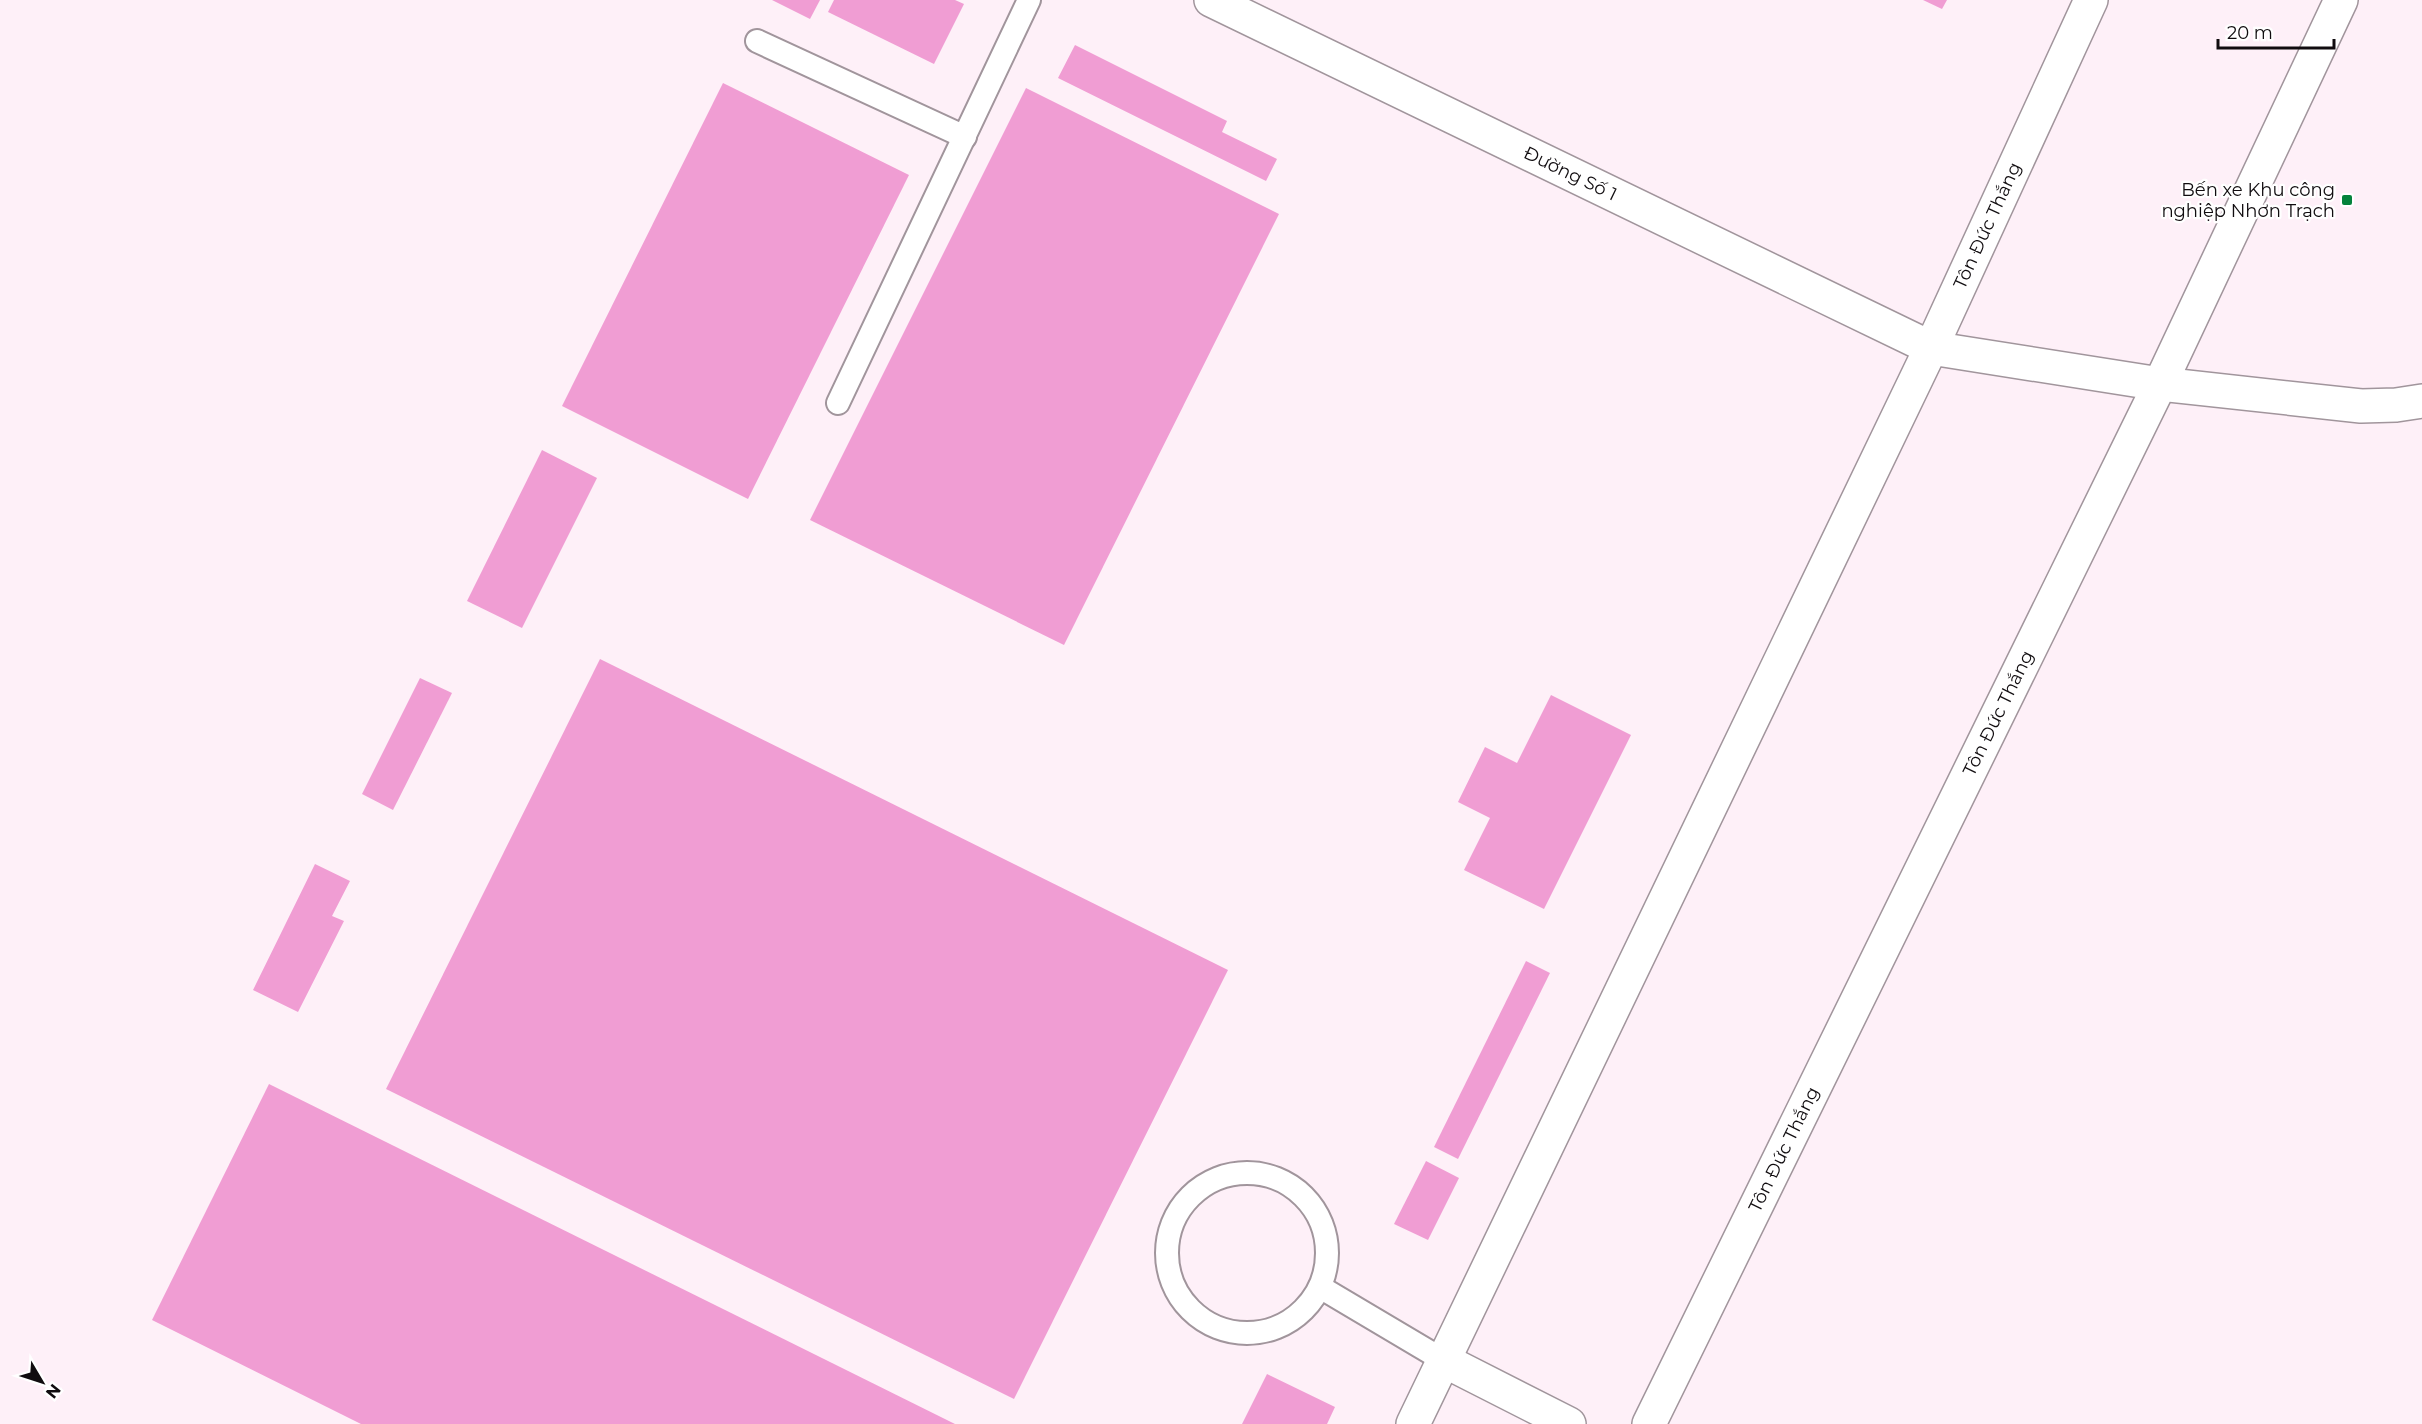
<svg xmlns="http://www.w3.org/2000/svg" width="2422" height="1424" font-family="Montserrat,sans-serif">
	<rect width="100%" height="100%" fill="#fef0f8"/>
	<!-- building -->
	<g fill="#f09dd3">
		<path d="M772,0H820L810,19Z"/>
		<path d="M834,0H955L964,4L934,64L828,12Z"/>
		<path d="M1923,0H1947L1942,9Z"/>
		<path d="M1075,45L1227,121L1222,132L1277,159L1266,181L1058,78Z"/>
		<path d="M723,83L909,175L748,499L562,406Z"/>
		<path d="M1026,88L1279,214L1064,645L810,520Z"/>
		<path d="M542,450L597,478L522,628L467,601Z"/>
		<path d="M600,659L1228,970L1014,1399L386,1089Z"/>
		<path d="M420,678L452,693L393,810L362,794Z"/>
		<path d="M1551,695L1631,735L1544,909L1464,870L1490,818L1458,802L1485,747L1517,763Z"/>
		<path d="M315,864L350,881L332,916L344,921L298,1012L253,990Z"/>
		<path d="M1526,961L1550,973L1458,1159L1434,1147Z"/>
		<path d="M269,1084L955,1424H361L152,1320Z"/>
		<path d="M1426,1161L1459,1178L1428,1240L1394,1224Z"/>
		<path d="M1267,1374L1335,1407L1327,1424H1242Z"/>
	</g>
	<g fill="none" stroke-linecap="round" stroke-linejoin="round">
		<defs>
			<g id="service">
				<path d="M757,41L965,137"/>
				<path d="M838,403L1029,0"/>
				<circle cx="1247" cy="1253" r="80"/>
				<path d="M1320,1287L1443,1360"/>
			</g>
			<g id="minor">
				<path id="s1" d="M1211,0L1931,348"/>
				<path d="M2160,384L2361,406L2396,405L2422,401"/>
			</g>
			<g id="primary">
				<path d="M1931,348L2160,384"/>
				<path d="M1443,1360L1569,1424"/>
				<path id="s2" d="M1413,1424L1931,348L2091,0"/>
				<path id="s3" d="M1649,1424L2160,384L2341,0"/>
			</g>
		</defs>
		<!-- service casing -->
		<use href="#service" stroke="#a1959c" stroke-width="26"/>
		<!-- minor casing -->
		<use href="#minor" stroke="#a1959c" stroke-width="36"/>
		<!-- primary casing -->
		<use href="#primary" stroke="#a1959c" stroke-width="36"/>
		<!-- service -->
		<use href="#service" stroke="#fff" stroke-width="22"/>
		<!-- minor -->
		<use href="#minor" stroke="#fff" stroke-width="33"/>
		<!-- primary -->
		<use href="#primary" stroke="#fff" stroke-width="33"/>
	</g>
	<!-- markers -->
	<rect fill="#04833c" stroke="#fff" stroke-width="2" x="2341" y="194" width="12" height="12" rx="3"/>
	<g text-anchor="middle" stroke-width="4.5" stroke-linejoin="round" paint-order="stroke">
		<!-- street labels -->
		<g font-size="18" fill="#100c0f" stroke="#fff">
			<text dy="6" stroke="none"><textPath href="#s1" startOffset="399">Đường Số 1</textPath></text>
			<text dy="6" stroke="none"><textPath href="#s2" startOffset="1329">Tôn Đức Thắng</textPath></text>
			<text dy="6" stroke="none"><textPath href="#s3" startOffset="792">Tôn Đức Thắng</textPath></text>
			<text dy="6" stroke="none"><textPath href="#s3" startOffset="306">Tôn Đức Thắng</textPath></text>
		</g>
		<!-- poi labels -->
		<g font-size="18" fill="#100c0f" stroke="#fff" text-anchor="end">
			<text x="2335" y="196">Bến xe Khu công<tspan x="2335" dy="21">nghiệp Nhơn Trạch</tspan></text>
		</g>
	</g>
	<!-- north arrow -->
	<g transform="translate(42 1382) rotate(129)" stroke="#ffffff" stroke-width="4.5" paint-order="stroke">
	<path d="M0-4.5L10 22L0 15L-10 22Z" fill="#100c0f"/>
	<text y="-9" font-size="16" font-weight="bold" text-anchor="middle" fill="#100c0f">N</text>
	</g>
	<!-- scale -->
	<path d="M2218 39v9h116v-9" fill="none" stroke="#100c0f" stroke-width="3"/>
	<text x="2227" y="39" font-size="18" fill="#100c0f" stroke="#ffffff" stroke-width="4.5" paint-order="stroke">20 m</text>
</svg>
